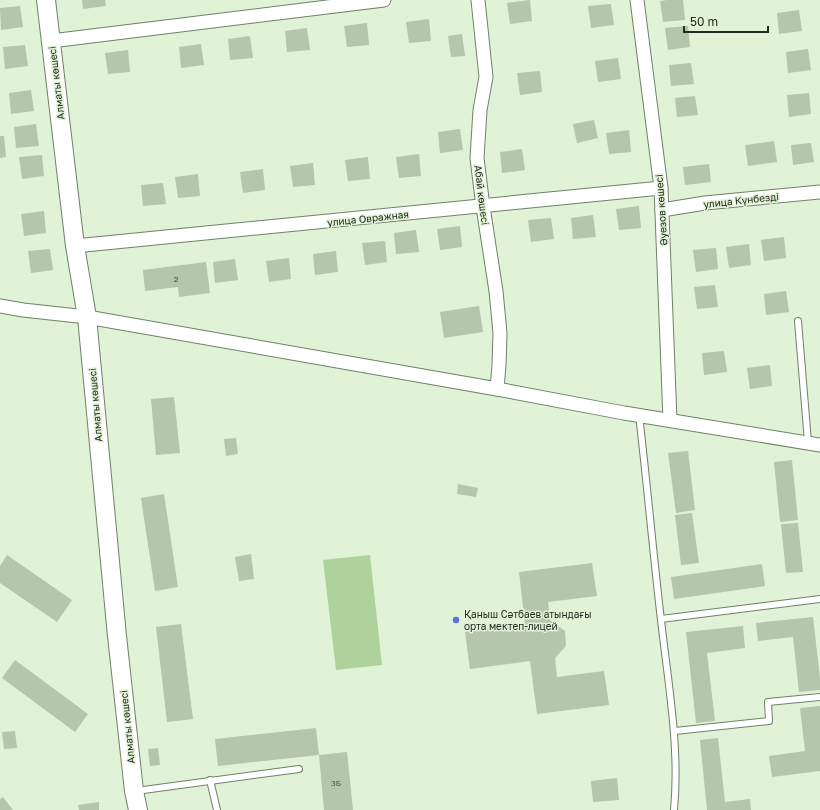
<svg xmlns="http://www.w3.org/2000/svg" width="820" height="810" font-family="'Golos Text',sans-serif">
	<rect width="100%" height="100%" fill="#e0f3d6"/>
	<!-- green -->
	<path fill="#afd29c" d="M370,555L382,665L336,670L323,560Z"/>
	<!-- building -->
	<g fill="#b4c6ab">
		<path d="M82,0H105L106,6L83,9Z"/>
		<path d="M530,0L532,21L510,24L507,3Z"/>
		<path d="M667,0H683L685,20L663,22L660,1Z"/>
		<path d="M611,4L614,25L591,28L588,6Z"/>
		<path d="M20,6L23,27L1,30L0,8Z"/>
		<path d="M799,10L802,31L779,34L777,13Z"/>
		<path d="M429,19L431,41L409,43L406,22Z"/>
		<path d="M367,23L369,45L347,47L344,26Z"/>
		<path d="M688,26L690,47L668,50L665,28Z"/>
		<path d="M307,28L310,50L287,52L285,31Z"/>
		<path d="M462,34L465,56L451,57L448,36Z"/>
		<path d="M250,36L253,58L230,60L228,39Z"/>
		<path d="M201,44L204,65L181,68L179,47Z"/>
		<path d="M25,45L28,66L5,69L3,47Z"/>
		<path d="M808,49L811,70L788,73L786,52Z"/>
		<path d="M128,50L130,72L108,74L105,53Z"/>
		<path d="M618,58L621,79L598,82L595,61Z"/>
		<path d="M691,63L694,84L671,86L669,65Z"/>
		<path d="M540,71L542,92L520,95L517,73Z"/>
		<path d="M31,90L34,111L11,114L9,93Z"/>
		<path d="M809,93L811,114L789,117L787,95Z"/>
		<path d="M695,96L698,115L677,117L675,98Z"/>
		<path d="M594,120L598,138L577,143L573,124Z"/>
		<path d="M36,124L39,146L16,148L14,127Z"/>
		<path d="M460,129L463,150L440,153L438,132Z"/>
		<path d="M629,130L631,152L609,154L606,133Z"/>
		<path d="M0,136H4L6,157L0,158Z"/>
		<path d="M774,141L777,162L748,166L745,145Z"/>
		<path d="M811,143L814,162L793,165L791,145Z"/>
		<path d="M522,149L525,170L502,173L500,152Z"/>
		<path d="M419,154L421,176L399,178L396,157Z"/>
		<path d="M42,155L44,176L22,179L19,157Z"/>
		<path d="M368,157L370,179L348,181L345,160Z"/>
		<path d="M313,163L315,185L293,187L290,166Z"/>
		<path d="M709,164L711,182L685,185L683,167Z"/>
		<path d="M263,169L265,190L243,193L240,172Z"/>
		<path d="M198,174L200,196L178,198L175,177Z"/>
		<path d="M163,183L166,204L143,206L141,185Z"/>
		<path d="M639,206L641,228L619,230L616,209Z"/>
		<path d="M44,211L46,233L24,236L21,214Z"/>
		<path d="M593,215L596,237L573,239L571,218Z"/>
		<path d="M551,218L554,239L531,242L528,220Z"/>
		<path d="M460,226L462,247L440,250L437,229Z"/>
		<path d="M416,230L419,252L396,254L394,233Z"/>
		<path d="M784,237L786,258L764,261L761,240Z"/>
		<path d="M385,241L387,262L365,265L362,243Z"/>
		<path d="M749,244L751,265L729,268L726,247Z"/>
		<path d="M716,248L718,269L696,272L693,250Z"/>
		<path d="M50,249L53,270L31,273L28,251Z"/>
		<path d="M336,251L338,272L315,275L313,254Z"/>
		<path d="M289,258L291,279L269,282L266,261Z"/>
		<path d="M235,259L238,280L215,283L213,262Z"/>
		<path d="M206,262L210,293L179,297L178,287L145,291L143,270Z"/>
		<path d="M715,285L718,307L697,309L694,287Z"/>
		<path d="M786,291L789,312L766,315L764,294Z"/>
		<path d="M479,306L483,332L444,338L440,312Z"/>
		<path d="M724,351L727,372L704,375L702,353Z"/>
		<path d="M770,365L772,386L750,389L747,368Z"/>
		<path d="M174,397L180,453L156,455L151,399Z"/>
		<path d="M236,438L238,454L226,456L224,439Z"/>
		<path d="M688,451L695,510L676,513L668,453Z"/>
		<path d="M792,460L798,520L780,522L774,462Z"/>
		<path d="M458,484L478,488L476,497L457,494Z"/>
		<path d="M164,494L178,587L155,591L141,498Z"/>
		<path d="M692,513L699,563L681,565L675,515Z"/>
		<path d="M798,523L803,572L786,573L781,524Z"/>
		<path d="M251,554L254,579L239,581L235,557Z"/>
		<path d="M7,555L72,600L57,622L0,583V566Z"/>
		<path d="M592,563L597,596L548,602L550,620L565,631L566,646L555,658L557,677L604,671L609,705L537,714L530,661L470,669L465,632L525,624L519,572Z"/>
		<path d="M762,564L765,586L674,599L671,577Z"/>
		<path d="M813,617L820,678V690L799,692L793,637L758,641L756,623Z"/>
		<path d="M181,624L193,719L167,722L156,627Z"/>
		<path d="M743,626L745,648L707,653L715,721L696,723L686,632Z"/>
		<path d="M15,660L88,714L75,732L2,678Z"/>
		<path d="M820,706V771L772,777L769,756L805,751L800,708Z"/>
		<path d="M316,728L319,755L218,766L215,739Z"/>
		<path d="M15,731L17,748L4,749L2,732Z"/>
		<path d="M718,738L725,802L750,799L751,810H707L700,740Z"/>
		<path d="M158,748L160,765L150,766L148,749Z"/>
		<path d="M347,752L353,810H324L319,755Z"/>
		<path d="M617,778L619,800L593,802L591,781Z"/>
		<path d="M3,797L13,810H0V799Z"/>
		<path d="M99,802V810H79L78,805Z"/>
	</g>
	<g fill="none" stroke-linecap="round" stroke-linejoin="round">
		<defs>
			<g id="lane">
				<path d="M798,321L808,442"/>
				<path d="M639,415C647,483 653,552 661,620C668,683 680,747 674,810"/>
				<path d="M661,619L820,599"/>
				<path d="M675,731L769,721L768,702L820,697"/>
				<path d="M210,780L217,810"/>
				<path d="M136,791L299,769"/>
			</g>
			<g id="street">
				<path d="M478,0L486,77L480,110L477,158L483,207L496,291L500,333L499,365L497,389"/>
				<path d="M637,0L661,188L670,420"/>
				<path d="M51,41L384,0"/>
				<path d="M662,210L705,203L820,192"/>
				<path d="M75,246L661,188"/>
				<path d="M0,306L23,310L87,317L497,389L624,413L820,445"/>
			</g>
			<path id="secondary" d="M46,0L75,246L87,317L117,636L134,791L138,810"/>
		</defs>
		<!-- lane casing -->
		<use href="#lane" stroke="#708168" stroke-width="8"/>
		<!-- street casing -->
		<use href="#street" stroke="#708168" stroke-width="15"/>
		<!-- secondary casing -->
		<use href="#secondary" stroke="#708168" stroke-width="20"/>
		<!-- lane -->
		<use href="#lane" stroke="#fff" stroke-width="6"/>
		<!-- street -->
		<use href="#street" stroke="#fff" stroke-width="13"/>
		<!-- secondary -->
		<use href="#secondary" stroke="#fff" stroke-width="18"/>
	</g>
	<!-- markers -->
	<circle fill="#5a71e8" stroke="#e0f3d6" stroke-width="1.5" cx="456" cy="620" r="4"/>
	<g text-anchor="middle" stroke-width="3" stroke-linejoin="round" paint-order="stroke">
		<!-- number labels -->
		<g font-size="8" fill="#475143">
			<text x="176" y="282">2</text>
			<text x="336" y="786">3Б</text>
		</g>
		<!-- street labels -->
		<g font-size="10" fill="#232a20" stroke="#e0f3d6">
			<text transform="translate(56 83) rotate(-97)" y="4">Алматы көшесі</text>
			<text transform="translate(482 195) rotate(83)" y="4">Абай көшесі</text>
			<text transform="translate(741 200) rotate(-6)" y="4">улица Күнбезді</text>
			<text transform="translate(661 210) rotate(-94)" y="4">Әуезов көшесі</text>
			<text transform="translate(368 218) rotate(-6)" y="4">улица Овражная</text>
			<text transform="translate(95 405) rotate(-95)" y="4">Алматы көшесі</text>
			<text transform="translate(127 727) rotate(-96)" y="4">Алматы көшесі</text>
		</g>
		<!-- poi labels -->
		<g font-size="10" fill="#232a20" stroke="#e0f3d6" text-anchor="start">
			<text x="464" y="618">Қаныш Сәтбаев атындағы<tspan x="464" dy="12">орта мектеп-лицей</tspan></text>
		</g>
	</g>
	<!-- scale -->
	<path d="M684 26v6h84v-6" fill="none" stroke="#232a20" stroke-width="2"/>
	<text x="690" y="26" font-size="12" fill="#232a20" stroke="#e0f3d6" stroke-width="3" paint-order="stroke">50 m</text>
</svg>
